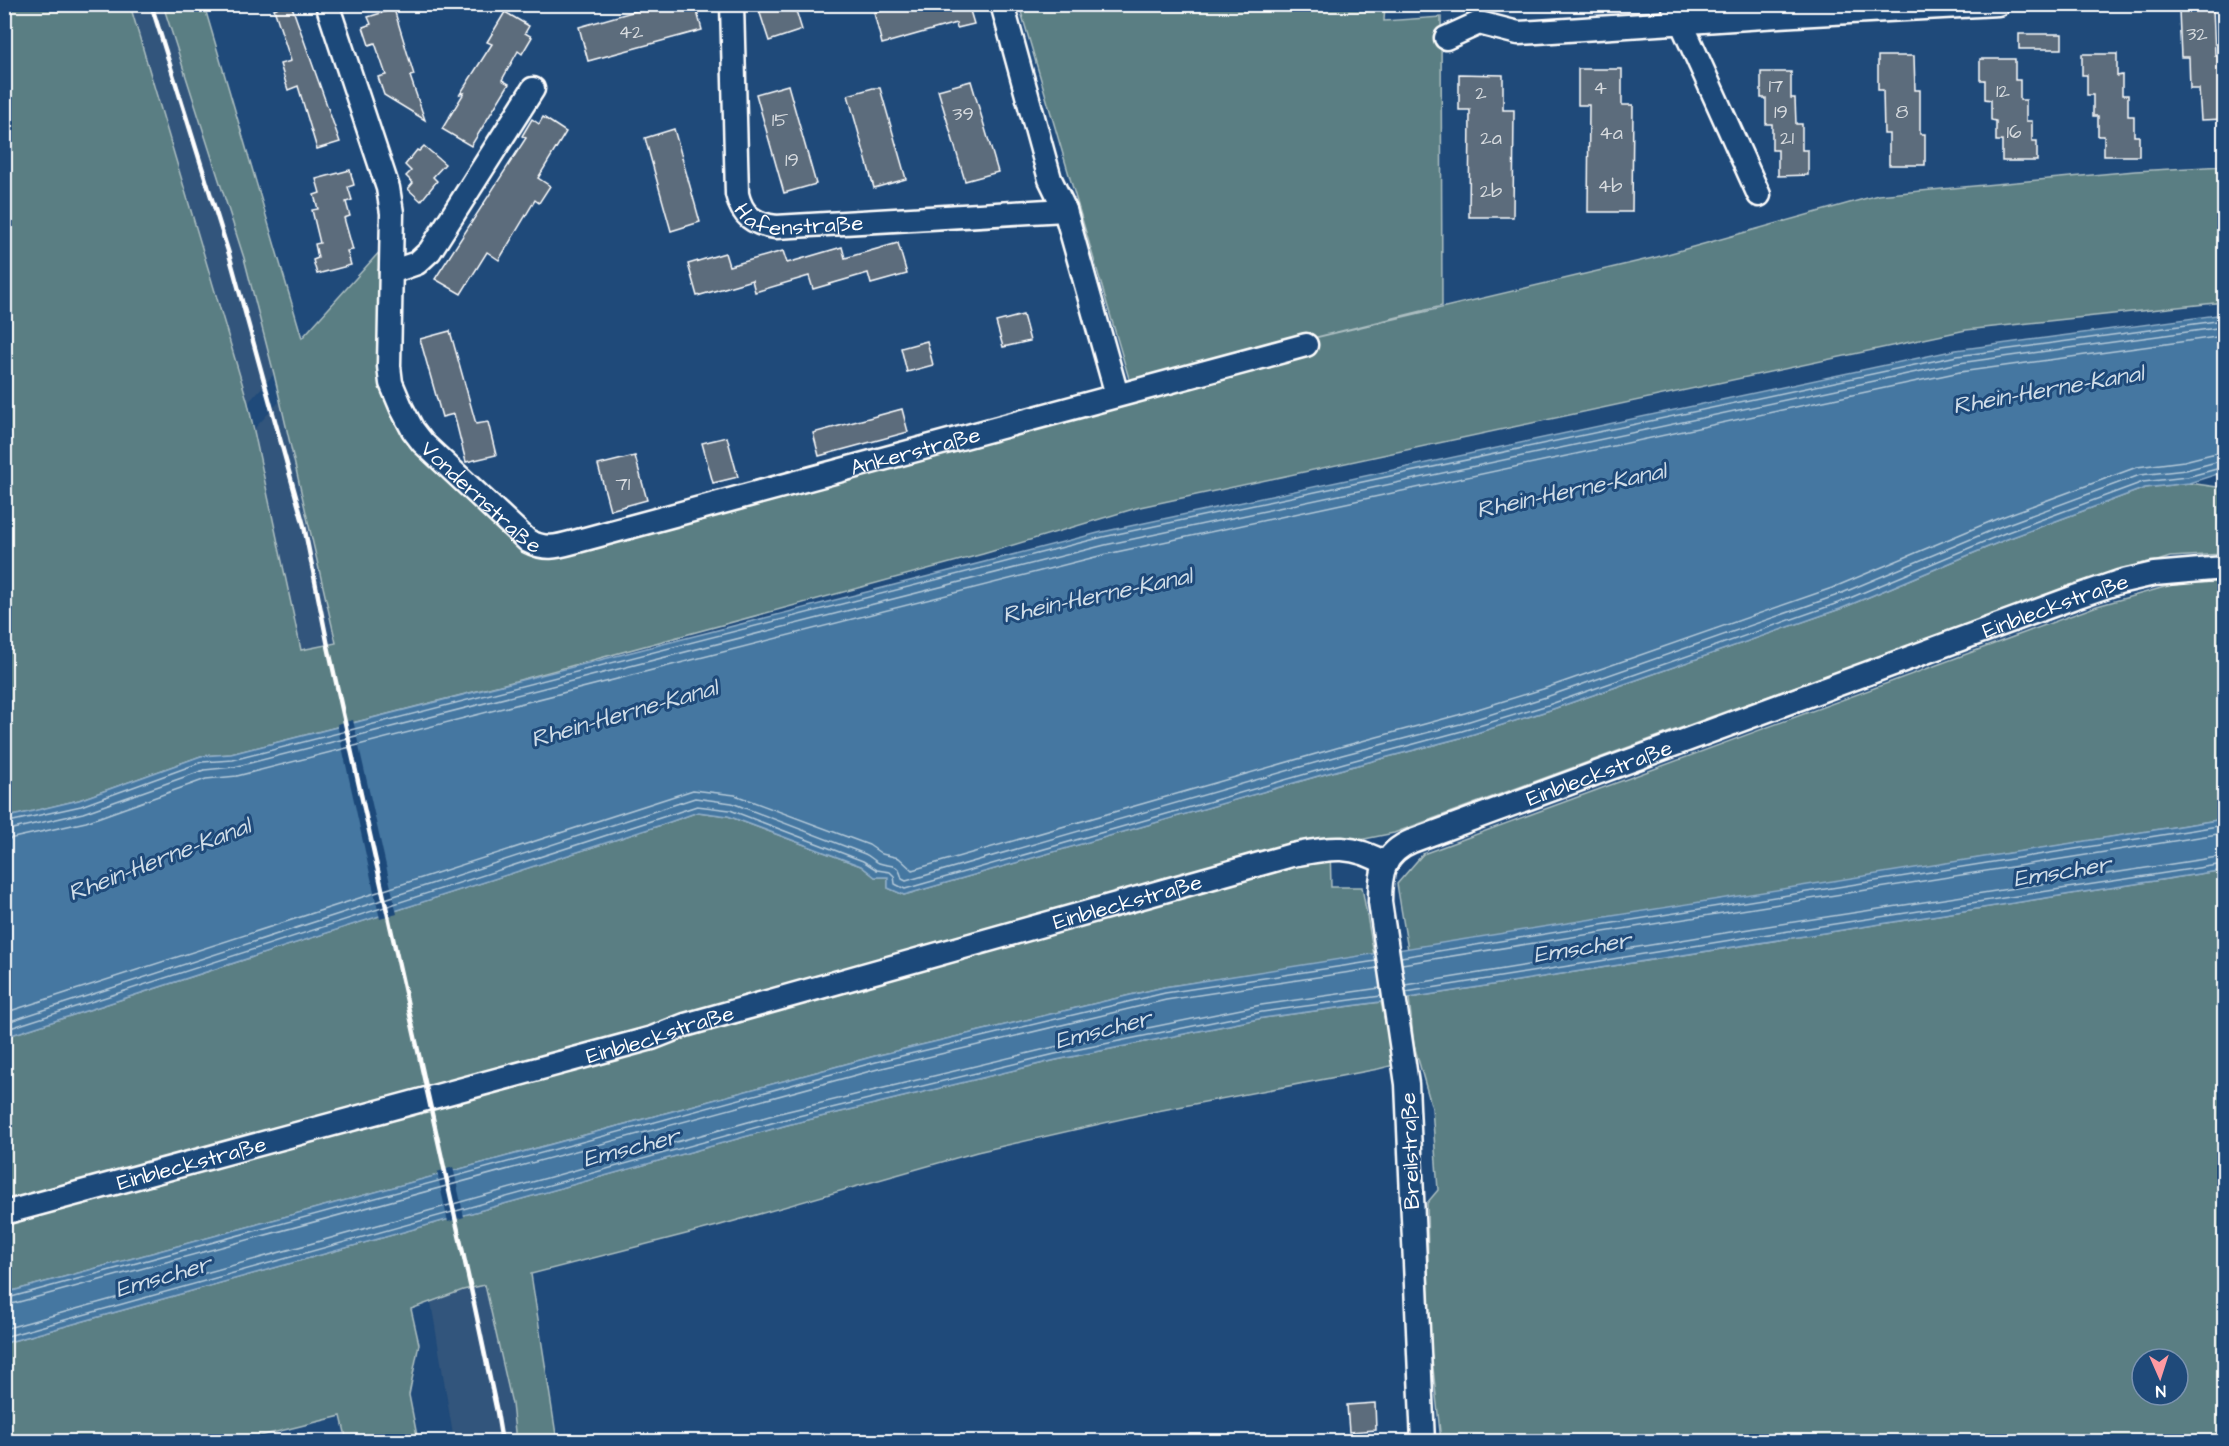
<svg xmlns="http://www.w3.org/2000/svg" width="2229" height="1446" font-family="'Architects Daughter',sans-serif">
	<rect width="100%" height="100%" fill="#1f4a7a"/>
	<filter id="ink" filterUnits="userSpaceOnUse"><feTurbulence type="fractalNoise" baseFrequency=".0167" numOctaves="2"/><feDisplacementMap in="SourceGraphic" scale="12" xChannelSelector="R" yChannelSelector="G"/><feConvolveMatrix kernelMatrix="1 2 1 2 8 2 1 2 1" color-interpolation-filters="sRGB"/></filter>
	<g filter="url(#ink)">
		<!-- built -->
		<g fill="#31547b">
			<path d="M130,5H163L244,258L274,374L248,403Z"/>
			<path d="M280,401L309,517L336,644L301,650L253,430Z"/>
			<path d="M486,1285L512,1404L516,1441H454L431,1302L463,1290Z"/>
		</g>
		<!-- green -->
		<g fill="#5a7e83" stroke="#acbec1" stroke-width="1.5" fill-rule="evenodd">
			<path d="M1385,4L1384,21L1441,17L1442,306L1297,342L1657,257L1878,195L2135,171L2224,166V302L1966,330L1140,507L983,554L512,682L231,754L201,756L79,800L5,818L4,5H130L248,403L301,650L336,643L274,374L244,258L163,5H204L302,338L382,249L381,388L403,437L522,546L1130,382L1019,5Z"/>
			<path d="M2189,483L2224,488V554L2170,557L2096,580L1727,711L1394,833L1330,846L1331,887H1362L1374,955L1164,987L875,1056L5,1293V1037L661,825L698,812L728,816L861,866L875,877H888V888L904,895L1346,768L1464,737L1550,710L1840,609L2007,539L2145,488Z"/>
			<path d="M2224,582V819L1408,950L1397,884L1423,854L2097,606L2179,583Z"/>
			<path d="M2224,870V1441H1441L1429,1332L1427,1203L1438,1190L1432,1108L1414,1045L1409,998ZM2142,1359H2178V1395H2142Z"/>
			<path d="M1381,1002L1394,1065L1378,1069L1152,1112L977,1152L717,1226L531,1274L557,1441H516L512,1404L485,1285L463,1290L411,1309L419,1344L409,1395L418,1441H347L341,1416L240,1441L5,1442V1343L787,1125L1056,1060L1263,1018Z"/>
		</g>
		<!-- water -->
		<g fill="#4477a1" stroke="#8fadc7" stroke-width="1.5">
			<path d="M2224,314V472L2189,483L2145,488L2007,539L1840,609L1550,710L1464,737L1346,768L904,895L888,888V877H875L861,866L728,816L698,812L661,825L5,1037L4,818L79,800L201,756L231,754L1102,532L1956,350Z"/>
			<path d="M2224,819V870L1409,998L1263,1018L1056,1060L787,1125L5,1343V1293L875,1056L1164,987Z"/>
		</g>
		<!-- pier -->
		<g fill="#1f4a7a">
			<path d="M353,720L397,914L380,919L337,724Z"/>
			<path d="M453,1167L464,1217L448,1222L437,1172Z"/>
		</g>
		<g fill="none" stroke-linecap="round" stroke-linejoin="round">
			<!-- shore -->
			<g stroke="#b4c9d9" stroke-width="1.5">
				<path d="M4,823L81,806L202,762L233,760L1103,537L1957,356L2224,320"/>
				<path d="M4,831L83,813L204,770L234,767L1105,545L1959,363L2224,327"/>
				<path d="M4,840L86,822L206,779L237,776L1107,554L1960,372L2224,336"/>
				<path d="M1401,957L2224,825"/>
				<path d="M1402,964L2224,833"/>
				<path d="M1405,985L1755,928L2224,856"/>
				<path d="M1406,992L1756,936L2224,864"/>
				<path d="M4,1013L693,790L735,795L869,845L882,854L899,858L912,870L1340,747L1458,715L1543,689L1832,588L1999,518L2137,467L2184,461L2224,451"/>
				<path d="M4,1023L695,798L732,803L865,854C870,856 874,861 879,863C892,868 898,861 902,879L906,881L1342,755L1460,724L1546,697L1835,596L2002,526L2140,475L2186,470L2224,460"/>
				<path d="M4,1030L697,806L730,810L863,861L877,870L890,872L894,876L895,884L905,889L1344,763L1462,731L1548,705L1838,603L2005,533L2143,482L2187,477L2224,467"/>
				<path d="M4,1299L876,1062L1165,993L1376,961"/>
				<path d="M4,1306L878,1069L1166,1000L1377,968"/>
				<path d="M4,1329L784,1112L1054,1047L1261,1005L1380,988"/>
				<path d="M4,1337L786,1119L1055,1054L1262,1012L1381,996"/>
			</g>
		</g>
		<!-- building -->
		<g fill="#5c6c7c" stroke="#fff" stroke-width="1.5">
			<path d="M286,4H291L340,142L317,149L298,86L288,90L280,64L291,61L274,9Z"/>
			<path d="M660,4H695L702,30L588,61L579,27Z"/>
			<path d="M757,4H794L802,30L769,41Z"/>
			<path d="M904,4H968L974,24L957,28L956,23L882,44L874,13Z"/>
			<path d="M394,9L414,75L410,76L425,120L384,95L378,77L386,75L375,43L369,45L363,27L371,24L368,17Z"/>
			<path d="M2213,9L2215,55H2223L2224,119L2201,120L2199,89H2190L2189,57H2181L2179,10Z"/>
			<path d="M505,12L529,26L525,33L532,37L522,54L518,51L502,80L509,84L471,146L442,129L464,93L460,94L492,44L487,42Z"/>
			<rect x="2019" y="34" width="43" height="15"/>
			<path d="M2082,54H2117V76L2122,75V95H2128V116H2134V136H2139V156H2104V136H2098V116H2093V95H2087V75H2082Z"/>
			<path d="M1878,56H1914L1915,90H1920V134H1925V165H1889V134H1884L1883,90H1878Z"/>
			<path d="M1980,59H2015V80H2020V100H2026V121H2032V141H2037V161H2002V141H1996V121L1991,120V100L1985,99V80H1980Z"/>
			<path d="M1578,69H1622V105H1633L1632,212H1588L1589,105H1578Z"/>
			<path d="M1761,72H1791V98H1795L1796,124H1802V150H1808V175L1778,176V150H1772V124H1766V98H1761Z"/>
			<path d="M1459,74L1503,75V110H1514L1513,217H1469L1470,110H1459Z"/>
			<path d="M971,81L998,172L965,181L938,90Z"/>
			<path d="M788,85L816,184L784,193L756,94Z"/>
			<path d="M873,88H880L906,179L874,188L848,95Z"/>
			<path d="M543,117L566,132L538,178L550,186L539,203L535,200L499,260L487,252L461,294L435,279L526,138L522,136L532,119L539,124Z"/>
			<path d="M674,129L700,222L671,231L645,138Z"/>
			<path d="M424,146L445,164L433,177L437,181L421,201L408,189L413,183L406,176L411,171L405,165L417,150L419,151Z"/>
			<path d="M350,170L354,185L348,187L352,200L346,202L350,216L344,218L353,250L347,251L351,265L317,274L313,260L318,258L315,244L320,243L312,210L318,209L314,195L320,193L316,179Z"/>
			<path d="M898,243L907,274L871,284L868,273L813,289L809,276L755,292L752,280L697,296L688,264L725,253L729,266L783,251L787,263L842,247L845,258Z"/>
			<path d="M1023,315L1030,341L1003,347L996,322Z"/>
			<path d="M450,331L476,424L488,422L496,455L466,462L454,414L442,417L420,339Z"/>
			<path d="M927,341L933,365L907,372L901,348Z"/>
			<path d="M902,409L908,432L819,456L813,433Z"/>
			<path d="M727,437L738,477L713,483L702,443Z"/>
			<path d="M635,456L647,500L610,510L598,465Z"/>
			<path d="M1375,1403L1376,1430L1349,1432L1347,1405Z"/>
		</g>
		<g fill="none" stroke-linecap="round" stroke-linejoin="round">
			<defs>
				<g id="minor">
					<path id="s1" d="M327,4L388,188L392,213L389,366L391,383L402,409L413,430L423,443L528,541C545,550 556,547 574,542L1306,345"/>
					<path id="s2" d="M732,4L737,194C742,216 754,224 776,227L1065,210"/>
					<path d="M1002,4L1050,179L1065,210L1117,395"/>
					<path d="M1673,4L1759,195"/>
					<path d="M1446,38L1479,23L1518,33L1537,32L1795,15L1998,4"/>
					<path d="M391,272L417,263L430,251L533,89"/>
					<path id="s3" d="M4,1213L652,1038L685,1025L1292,855C1330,848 1352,843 1386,864"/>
					<path id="s4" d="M1423,1442L1407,1084L1380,902C1380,873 1383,853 1412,841L2075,597L2119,582L2154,574L2224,568"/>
				</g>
			</defs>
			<!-- minor casing -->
			<use href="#minor" stroke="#fff" stroke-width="27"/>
			<!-- minor -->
			<use href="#minor" stroke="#1f4a7a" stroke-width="22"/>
			<!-- rail -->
			<path stroke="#fff" stroke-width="4.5" d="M151,4L229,254L304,526L328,646L471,1289L497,1412L502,1442"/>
		</g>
	</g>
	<g text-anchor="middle" stroke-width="6" stroke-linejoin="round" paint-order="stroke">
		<!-- number labels -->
		<g font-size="20" fill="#d6dade">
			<text x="631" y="38">42</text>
			<text x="2197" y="40">32</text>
			<text x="1776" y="92">17</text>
			<text x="1600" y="94">4</text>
			<text x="2003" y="97">12</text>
			<text x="1481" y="99">2</text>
			<text x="1781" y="118">19</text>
			<text x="1902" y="118">8</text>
			<text x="963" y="120">39</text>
			<text x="780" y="126">15</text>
			<text x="2014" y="138">16</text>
			<text x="1611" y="139">4a</text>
			<text x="1491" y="144">2a</text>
			<text x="1787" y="144">21</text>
			<text x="792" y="166">19</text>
			<text x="1610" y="192">4b</text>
			<text x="1491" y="197">2b</text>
			<text x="623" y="490">71</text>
		</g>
		<!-- street labels -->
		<g font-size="22" fill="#fff" stroke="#1f4a7a">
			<text dy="8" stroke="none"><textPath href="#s2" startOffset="267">Hafenstraße</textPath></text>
			<text dy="8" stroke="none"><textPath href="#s1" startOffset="1002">Ankerstraße</textPath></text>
			<text dy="8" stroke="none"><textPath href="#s1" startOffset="537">Vondernstraße</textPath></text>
			<text dy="8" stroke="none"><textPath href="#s4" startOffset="1302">Einbleckstraße</textPath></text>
			<text dy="8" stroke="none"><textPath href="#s4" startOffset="816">Einbleckstraße</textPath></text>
			<text dy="8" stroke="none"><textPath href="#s3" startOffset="1166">Einbleckstraße</textPath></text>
			<text dy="8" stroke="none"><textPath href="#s3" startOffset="680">Einbleckstraße</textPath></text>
			<text transform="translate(1409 1151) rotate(-92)" y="8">Breilstraße</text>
			<text dy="8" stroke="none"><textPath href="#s3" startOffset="194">Einbleckstraße</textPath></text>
		</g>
		<!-- water labels -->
		<g font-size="24" font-style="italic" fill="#d0dde8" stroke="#1f4a7a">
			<text transform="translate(2048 389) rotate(-10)" y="8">Rhein-Herne-Kanal</text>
			<text transform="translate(1571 490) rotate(-12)" y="8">Rhein-Herne-Kanal</text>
			<text transform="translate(1097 595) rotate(-12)" y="8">Rhein-Herne-Kanal</text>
			<text transform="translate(624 713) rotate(-16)" y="8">Rhein-Herne-Kanal</text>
			<text transform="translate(159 859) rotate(-21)" y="8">Rhein-Herne-Kanal</text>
			<text transform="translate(2062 871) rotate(-9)" y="8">Emscher</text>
			<text transform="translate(1582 947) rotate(-9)" y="8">Emscher</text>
			<text transform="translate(1103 1029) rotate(-14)" y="8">Emscher</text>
			<text transform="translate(631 1147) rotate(-14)" y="8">Emscher</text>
			<text transform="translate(163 1276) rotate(-16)" y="8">Emscher</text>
		</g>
	</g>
	<!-- margin -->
	<rect width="2229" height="1446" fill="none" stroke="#1f4a7a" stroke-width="24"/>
	<rect x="12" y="12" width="2205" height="1422" fill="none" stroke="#fff" stroke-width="2" filter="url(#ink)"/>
	<!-- north arrow -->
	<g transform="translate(2160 1377) rotate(177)"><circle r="28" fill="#1f4a7a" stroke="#7992af" stroke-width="1.5"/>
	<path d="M0-4.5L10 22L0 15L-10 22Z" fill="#ff9aa2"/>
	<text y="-9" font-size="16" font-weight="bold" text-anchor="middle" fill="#ffffff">N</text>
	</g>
</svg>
